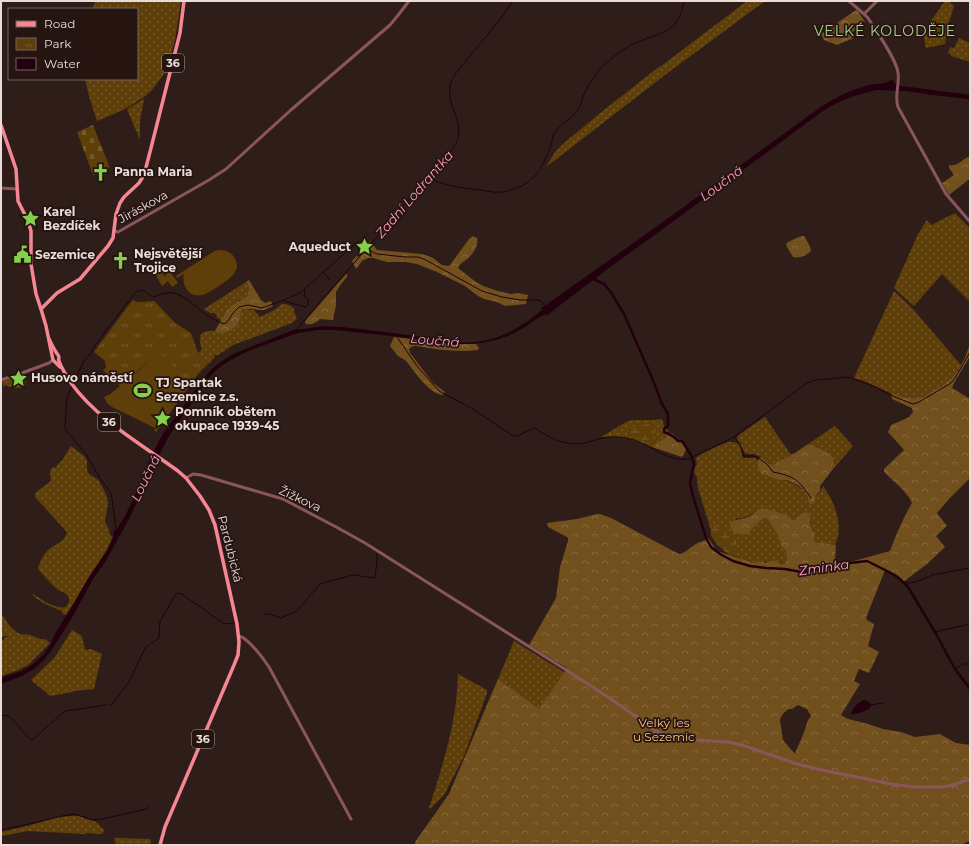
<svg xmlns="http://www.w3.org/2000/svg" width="971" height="846" font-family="Montserrat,sans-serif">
	<defs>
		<pattern id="grass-dots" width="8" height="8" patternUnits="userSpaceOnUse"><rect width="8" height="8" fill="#5f3f09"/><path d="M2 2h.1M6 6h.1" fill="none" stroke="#765a2c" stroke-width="1.8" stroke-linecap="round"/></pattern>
		<pattern id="forest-crowns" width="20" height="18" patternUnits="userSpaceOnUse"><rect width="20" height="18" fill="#71501e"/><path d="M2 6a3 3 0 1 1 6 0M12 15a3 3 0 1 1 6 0" fill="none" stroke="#85693e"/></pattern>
		<pattern id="wetland-marsh" width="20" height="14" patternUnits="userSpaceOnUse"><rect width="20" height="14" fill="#5f3f09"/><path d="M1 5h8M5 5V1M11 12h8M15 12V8" fill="none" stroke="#765a2c"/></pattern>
		<pattern id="cemetery-stones" width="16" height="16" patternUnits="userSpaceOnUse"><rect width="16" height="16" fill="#5f3f09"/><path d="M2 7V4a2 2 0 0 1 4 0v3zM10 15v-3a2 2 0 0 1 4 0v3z" fill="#765a2c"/></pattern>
		<pattern id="park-tufts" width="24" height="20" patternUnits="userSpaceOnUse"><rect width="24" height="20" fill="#5f3f09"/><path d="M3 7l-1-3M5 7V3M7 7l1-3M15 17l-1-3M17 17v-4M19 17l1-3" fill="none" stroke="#765a2c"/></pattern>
	</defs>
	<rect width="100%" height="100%" fill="#2f1d19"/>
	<!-- grass -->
	<g fill="url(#grass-dots)">
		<path d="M95,1H181L175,40L167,70L152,90L143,98L123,110L97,121L89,96L85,79H137V9H93Z"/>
		<path d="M747,1H765L665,75L546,167L555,152L564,143L604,110L660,66V67Z"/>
		<path d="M945,1H949L954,6L947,28L945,44L926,48L923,32Z"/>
		<path d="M959,38L970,43V62L951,56V54L948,53L950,47L954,48Z"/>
		<path d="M144,99L140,121V140L127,109Z"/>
		<path d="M955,213L970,228V302L942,274L914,306L894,288L918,234L927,220L931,225Z"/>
		<path d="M246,282L249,288L247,296L238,301L226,311L221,320L216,317L217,315L214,313H210L204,309Z"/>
		<path d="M894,291L912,308L961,365C952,379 938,392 922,397C915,400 906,398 899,397L864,381L854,378Z"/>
		<path d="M282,304H286L294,308V312L297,318L292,323L233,345L218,355H215L214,358L208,364L198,353L202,349C201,345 198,341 201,338L200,335C204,331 210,330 215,331L217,333L240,313L242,309L254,310L260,317L274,310Z"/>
		<path d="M25,374L24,376L25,377L26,386C18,389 12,388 5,385L4,387L2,383L3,381Z"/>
		<path d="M765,417L791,455L787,460H780L773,465C769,464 766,461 763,458C760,456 757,456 755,454H749L745,453L737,439L738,436L740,434Z"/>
		<path d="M662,419L664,426L671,434L652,447L630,439L614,437H601L626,422L632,420H652Z"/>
		<path d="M835,426L853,446L833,469L829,453L818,447L808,444Z"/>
		<path d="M728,442C744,442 739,448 743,458H756L758,466L765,474L784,480L794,484L805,491L808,494V501H815V496L820,492L821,489L823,486C835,502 844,526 835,545L815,542L814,539V531L811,529V522L806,512H803L794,520L781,513L762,509L758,510L747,517L735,519L750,532L753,528L764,518H767L779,537L781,546L786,551L787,561L785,564C781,564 780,563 779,560C769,561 768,564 758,561L755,563L729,554L717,545L712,534L698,488L697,477L694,473L695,467L697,465C697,463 696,461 696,459C698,454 723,444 728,442Z"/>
		<path d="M71,446L85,457L87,461V470L89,474L98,480L104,490L108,502L105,522L109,529V532L110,535L113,537L107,550L66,615L62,613V611C52,607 38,602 32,594H33C41,599 56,610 66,607C68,604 71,600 68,596C66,592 60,592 57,589C51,584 45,577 39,570L38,568C40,562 43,555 47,551C55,543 64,544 67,532L35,497V493L51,481L50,472L51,469L53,467L55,468L63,459Z"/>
		<path d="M1,613C6,620 12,632 21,634C24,635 27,634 30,635C36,637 39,640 45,639L50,643L28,665L16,671L1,676V641L8,636H5L1,638Z"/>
		<path d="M72,630L82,636L85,650L91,649L102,654L94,689L73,691V692L50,696L31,680L54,658L62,646Z"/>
		<path d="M514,641L564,672L539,710L498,679Z"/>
		<path d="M458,674L487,690V693L464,756L444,795L430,809L429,808C443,765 457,721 458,674Z"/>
		<path d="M70,816H78L96,822L104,830V831L102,834H100L88,833L84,834L28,831L1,836V832L27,826L55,818Z"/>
		<path d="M114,838L150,839L151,840L150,845H116L115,841Z"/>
	</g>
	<!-- forest -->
	<g fill="url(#forest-crowns)" fill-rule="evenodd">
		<path d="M856,10L858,11L865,22L858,25L852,33L854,38L837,45L824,40L821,34Z"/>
		<path d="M970,156V180H968L949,195L942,183L954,175L949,168V165C958,167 962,159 970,156Z"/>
		<path d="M473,236L477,238C479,245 473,254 467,259C464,262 460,263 458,268L476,282L483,286L498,291L511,294L518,293L528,295L526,304L505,306L497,302L484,299L478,296L465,286L437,272L417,264L406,262H387L373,258H368L362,261L356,269L352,261L370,241L377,250L422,254L433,258L442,265L448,266L450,265L469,239Z"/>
		<path d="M801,236H804C807,241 810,245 811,251C807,255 799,259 793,257L787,247L786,244L788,242Z"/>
		<path d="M346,274H347V277L341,284L336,292V305L333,320L320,319C315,323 313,325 306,324L305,322L306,320Z"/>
		<path d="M249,280L261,300L265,303L271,301L273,306L264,310H258L254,309H242C240,313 241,315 240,318C236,330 227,333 217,333L215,331L226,311L231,306L247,296L249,288L246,282Z"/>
		<path d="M394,337L453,344H476L479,348L478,350C457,353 436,349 416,346C411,346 408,348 410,353L433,383L445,392L443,395C428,393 416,373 406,361C404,359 401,358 398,356C395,353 393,349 390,346Z"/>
		<path d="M970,341V356L954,383L952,388L970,399V478L950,498L937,513L947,526L936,536L945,547L927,564L903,582L898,576L885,570L866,618L867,620L874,624L868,646L879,652L869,673L859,669L854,681L860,684L841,715L848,719L868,724L883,729L901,732L915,737L940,734L956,743L970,745V828L969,841L961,845H415V842L449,794L498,679L539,709L567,668L529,645L556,598L560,567L568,541V538L567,537L548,527L547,523L577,519L597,514H600L611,518L679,554C686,553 690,547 696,544C700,541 705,541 709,539L717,551L755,563L758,561L766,563L771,561L779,560V562L781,564H784L787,561L786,551L781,546L779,537L767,518H764L753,528L748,534H738L734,533C723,518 739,521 748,517C753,515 757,509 762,509C766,508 782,513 786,515C789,517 791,519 794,520C797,518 799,515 802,513C811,508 810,523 811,527C811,529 813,531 815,533L814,539L815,542L836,545L835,559L836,564H843L890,551C896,535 903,518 912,503C908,492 892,480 884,472V469L904,450L888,432L891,425L905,419L909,417L913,412L912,408L892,399L891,393C900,397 912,400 922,397C924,397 927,395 930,393C951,383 966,364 970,341ZM798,705L807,709L811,716L808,720L803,735L795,753H794L783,740L780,720C781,716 785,711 789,709H792Z"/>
		<path d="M672,433L687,448L682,457L652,447Z"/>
		<path d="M808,444C815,446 832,452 833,459C834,463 832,465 833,469L820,486V491L815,496V503L810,504C807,500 809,495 804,490C800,486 791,481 785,480C784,480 783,480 782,480C779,480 762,474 761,473C758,469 758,465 757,461L761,457L770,464L773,465L780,460L787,459L792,454L795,453Z"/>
	</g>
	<!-- wetland -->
	<g fill="url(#wetland-marsh)">
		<path d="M649,424H654L656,426L653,441L650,443L624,432L625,431L635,426Z"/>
		<path d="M714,526C722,526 739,535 738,545C737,548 734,551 733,553C732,554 730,554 729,554C725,553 712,539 711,535C710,531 712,528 714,526Z"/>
	</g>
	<!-- cemetery -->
	<path fill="url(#cemetery-stones)" d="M93,125L110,168L93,175L77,132Z"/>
	<!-- park -->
	<path fill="url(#park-tufts)" d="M133,300C139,304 146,301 154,301L175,323L191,333L198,353L208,364L198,374L180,399L165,383L160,352L120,386L103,370L106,368L105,361L94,352L128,306Z"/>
	<!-- garden -->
	<g fill="#5f3f09">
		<path d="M218,250C224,250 230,251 234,257C244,272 226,281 216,288C212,290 207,294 202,295C189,298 181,285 184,274L177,278L176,276L213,252Z"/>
		<path d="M161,270L166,278L165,275L170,272L178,283L172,287L168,281L162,286L155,274Z"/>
		<path d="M159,352L178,371L166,383L180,399L156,432L154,430L155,428L112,407L107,403L104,397L109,395L142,368Z"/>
	</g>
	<!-- water -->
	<g fill="#22000e">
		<path d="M891,80L894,81L895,84L901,86L934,90V95L905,91L876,90L851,97L835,104L823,111L652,237L606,270L597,277L595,280H593L546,316L545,314C531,322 520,332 505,337C471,349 443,343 408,338C384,335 360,333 336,330H318L298,333L248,351L227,362L216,370L209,378L169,436L158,457L149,478L129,519L104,564L93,579L73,616L51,651L43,661L34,669L22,676L1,684V678L22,671L33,664L43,655L50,645L56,632L74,603L87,580L107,550L113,537L114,531L117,529L125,516L140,485L149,461L162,435L200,383L209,372L215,366L231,355L245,349L296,329C302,330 308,328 314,327C323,326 332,326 341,327C363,329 386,332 408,335C430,338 454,344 477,342C502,339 523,326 542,310L541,308L543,307L663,222L822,106C837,97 852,89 869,85C877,83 885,85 891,80Z"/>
		<path d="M864,700L867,701L871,704L870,708C867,711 855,715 851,714C853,706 858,703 864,700Z"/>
	</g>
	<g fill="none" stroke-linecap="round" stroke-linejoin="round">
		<!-- stream -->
		<g stroke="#22000e" stroke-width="1">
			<path d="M428,178C445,186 462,188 481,190C487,191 495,193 502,192C508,192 516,188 522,186C527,183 532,179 536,175C540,170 548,154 550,148C552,142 552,136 556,131C561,123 572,119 578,110C581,105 582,99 584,94C588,84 595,76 601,68C608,60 627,46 638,42C663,31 678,34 684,1"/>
			<path d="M323,272L327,276L329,280"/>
			<path d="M284,301L305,307L308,305V300L307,298L304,296L305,289"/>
			<path d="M296,330L368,247L419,188L454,147C468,123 447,110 450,88C450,82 453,77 456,73L502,17L513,1"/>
			<path d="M397,337L417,366L439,391L473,409L513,436H517L534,428C540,431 544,434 550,437C557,441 568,444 576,444C587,444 593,440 603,438C612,436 623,437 631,439C650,444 667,462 688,459L734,437L807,383L816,380L848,377L873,386L895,397L913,404L919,402L951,383L955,378L970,352"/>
			<path d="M73,383L84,361L90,354L96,344L134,294C143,286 145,293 153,297C159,295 166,292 172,293C182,293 196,307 204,313C210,318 217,321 224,324L227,322L234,312L239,307L248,305L262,308L284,300L300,293L354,245C364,241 367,251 377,254L405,257H418L424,259L482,291L502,297L520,300H538L541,301L545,306"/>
			<path d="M72,386L67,397L65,427L66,430L86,454L101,480L111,493L112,499L116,530"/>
			<path d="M734,437L740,444L744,456H755L767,464L773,472C794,476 799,480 811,498"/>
			<path d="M904,583L916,582L932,575L970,568"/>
			<path d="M265,614H269L281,618L297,611L320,584L326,582L353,575L375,578L377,560V554"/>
			<path d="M935,632L970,624"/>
			<path d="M955,669L963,664H970"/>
			<path d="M110,705L112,704L129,682L145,648L159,638L160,621L176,594L178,593L182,594L224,624L234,623"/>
			<path d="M870,705L883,703"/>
			<path d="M1,716L5,715L10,717L30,739L32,740L65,711L107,705"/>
			<path d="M1,830L25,825L62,816L75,814L90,819L97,820L138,811L146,809L149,807"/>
		</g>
		<!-- canal -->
		<g stroke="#22000e" stroke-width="2.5">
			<path d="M593,279L604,284"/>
			<path d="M605,285L610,291L624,314L652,378L662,404L668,414V426L664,429V432C670,434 674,436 678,441H682L691,455L694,464L690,483L692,493L706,538L711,547L720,554L733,561L750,566L766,568L785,569L801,572L850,563L867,561L893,574L900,579L908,587L935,632L955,669L970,689"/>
		</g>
		<!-- river -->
		<path stroke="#22000e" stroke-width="4.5" d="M928,92L970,97"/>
		<!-- minor -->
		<g stroke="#8b565b" stroke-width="3">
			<path d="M849,1L864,14L868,18C876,31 897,60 898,73C900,84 894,95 898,107L946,194L970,222"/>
			<path d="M864,14L877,1"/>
			<path d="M1,188L17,189"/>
			<path d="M114,231L118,232L209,180L226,169L292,109L390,25L399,14L409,1"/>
			<path d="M1,380L22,373L49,363L53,360"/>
			<path d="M186,478L193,474L201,475L283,499L338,528L365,543L571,673L611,699L659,733L681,739L728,742L742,745L794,763L817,769L891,784L914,787H942L953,785L970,779"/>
			<path d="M239,636C248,638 264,659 269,667L351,819"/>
		</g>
		<!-- major -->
		<g stroke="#f58692" stroke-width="3.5">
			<path d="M1,125L16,169L18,201L28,221L31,231V264L36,294L41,309L46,326L53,360L60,367"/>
			<path d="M41,309L57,293L80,279L108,246L113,238L116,214L120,203L124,197L139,183L144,175L151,148L180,33L184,1"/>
			<path d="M49,339C52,345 54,350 58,355C60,358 58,358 59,361C61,368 67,376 71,383C98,420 141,444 178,471L186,478L200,496L209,510L215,525L237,624L239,642L238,655L234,665L165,827L160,845"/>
		</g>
	</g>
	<!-- icons -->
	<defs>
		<symbol id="church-bare" viewBox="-9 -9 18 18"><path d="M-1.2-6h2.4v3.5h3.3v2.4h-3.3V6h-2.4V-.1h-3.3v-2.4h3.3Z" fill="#85cf4d" stroke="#251410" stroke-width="2.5" paint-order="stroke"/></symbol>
		<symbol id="sight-bare" viewBox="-9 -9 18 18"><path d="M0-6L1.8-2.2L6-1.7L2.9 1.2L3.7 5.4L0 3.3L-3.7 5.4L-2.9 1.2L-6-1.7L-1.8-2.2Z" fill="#85cf4d" stroke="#251410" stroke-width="2.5" paint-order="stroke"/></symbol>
		<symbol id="civic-bare" viewBox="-9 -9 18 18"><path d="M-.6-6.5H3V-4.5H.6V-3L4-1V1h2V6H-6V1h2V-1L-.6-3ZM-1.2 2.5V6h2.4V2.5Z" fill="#85cf4d" stroke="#251410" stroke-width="2.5" paint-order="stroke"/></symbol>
		<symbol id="stadium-bare" viewBox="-9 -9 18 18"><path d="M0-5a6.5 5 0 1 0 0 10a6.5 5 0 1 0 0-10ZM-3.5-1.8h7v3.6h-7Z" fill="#85cf4d" stroke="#251410" stroke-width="2.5" paint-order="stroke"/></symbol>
	</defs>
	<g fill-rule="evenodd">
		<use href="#church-bare" x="88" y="160" width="25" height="25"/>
		<use href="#sight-bare" x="18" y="206" width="25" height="25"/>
		<use href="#sight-bare" x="352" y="234" width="25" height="25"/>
		<use href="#civic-bare" x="10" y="242" width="25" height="25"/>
		<use href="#church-bare" x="108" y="248" width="25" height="25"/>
		<use href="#sight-bare" x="6" y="366" width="25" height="25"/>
		<use href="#stadium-bare" x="130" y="378" width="25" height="25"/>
		<use href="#sight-bare" x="150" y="406" width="25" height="25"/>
	</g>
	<g text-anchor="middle" stroke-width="3.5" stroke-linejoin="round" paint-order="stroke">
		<!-- shield labels -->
		<g fill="#251410" stroke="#aea09d" stroke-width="1">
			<rect x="162" y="54" width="22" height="18" rx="3"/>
			<rect x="98" y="413" width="22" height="18" rx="3"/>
			<rect x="192" y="730" width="22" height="18" rx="3"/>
		</g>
		<g font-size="11" font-weight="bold" fill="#e9dcd9">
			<text x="173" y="67">36</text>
			<text x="109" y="426">36</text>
			<text x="203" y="743">36</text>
		</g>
		<!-- poi labels -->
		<g font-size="12" font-weight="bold" fill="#e9dcd9" stroke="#251410" text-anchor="start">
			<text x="114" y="176">Panna Maria</text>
			<text x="43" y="216">Karel<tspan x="43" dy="14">Bezdíček</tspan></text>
			<text x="351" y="251" text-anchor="end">Aqueduct</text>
			<text x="134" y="258">Nejsvětější<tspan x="134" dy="14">Trojice</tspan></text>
			<text x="35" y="259">Sezemice</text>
			<text x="31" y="382">Husovo náměstí</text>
			<text x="156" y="387">TJ Spartak<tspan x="156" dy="14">Sezemice z.s.</tspan></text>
			<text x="175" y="416">Pomník obětem<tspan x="175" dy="14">okupace 1939-45</tspan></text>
		</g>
		<!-- street labels -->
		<g font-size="12" fill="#e9dcd9" stroke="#251410">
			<text transform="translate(143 207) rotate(-29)" y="4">Jiráskova</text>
			<text transform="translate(300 499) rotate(25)" y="4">Žižkova</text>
			<text transform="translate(230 549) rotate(76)" y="4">Pardubická</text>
		</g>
		<!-- park labels -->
		<g font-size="12" fill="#f7c581" stroke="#251410">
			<text x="664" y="727">Velký les<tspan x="664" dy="14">u Sezemic</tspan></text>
		</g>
		<!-- water labels -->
		<g font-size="13" font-style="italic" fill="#ff9bc4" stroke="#251410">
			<text transform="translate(721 183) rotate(-37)" y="5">Loučná</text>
			<text transform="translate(414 194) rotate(-49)" y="5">Zadní Lodrantka</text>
			<text transform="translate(435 340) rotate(5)" y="5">Loučná</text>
			<text transform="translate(145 478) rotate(-64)" y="5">Loučná</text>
			<text transform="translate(824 567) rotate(-8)" y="5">Zminka</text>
		</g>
		<!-- quarter labels -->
		<g font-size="14" letter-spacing="1" fill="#a7d08e" stroke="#251410">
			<text x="885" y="36">VELKÉ KOLODĚJE</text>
		</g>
	</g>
	<!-- border -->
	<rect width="971" height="846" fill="none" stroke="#e9dcd9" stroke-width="4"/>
	<!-- legend -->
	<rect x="8" y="8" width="130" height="72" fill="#251410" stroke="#736460"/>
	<rect x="16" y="21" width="20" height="6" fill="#f58692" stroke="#736460"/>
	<text x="44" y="28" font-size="12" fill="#e9dcd9">Road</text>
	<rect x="16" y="38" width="20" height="12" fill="url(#park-tufts)" stroke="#736460"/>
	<text x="44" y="48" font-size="12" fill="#e9dcd9">Park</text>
	<rect x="16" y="58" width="20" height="12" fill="#22000e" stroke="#736460"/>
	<text x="44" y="68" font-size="12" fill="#e9dcd9">Water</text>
</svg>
